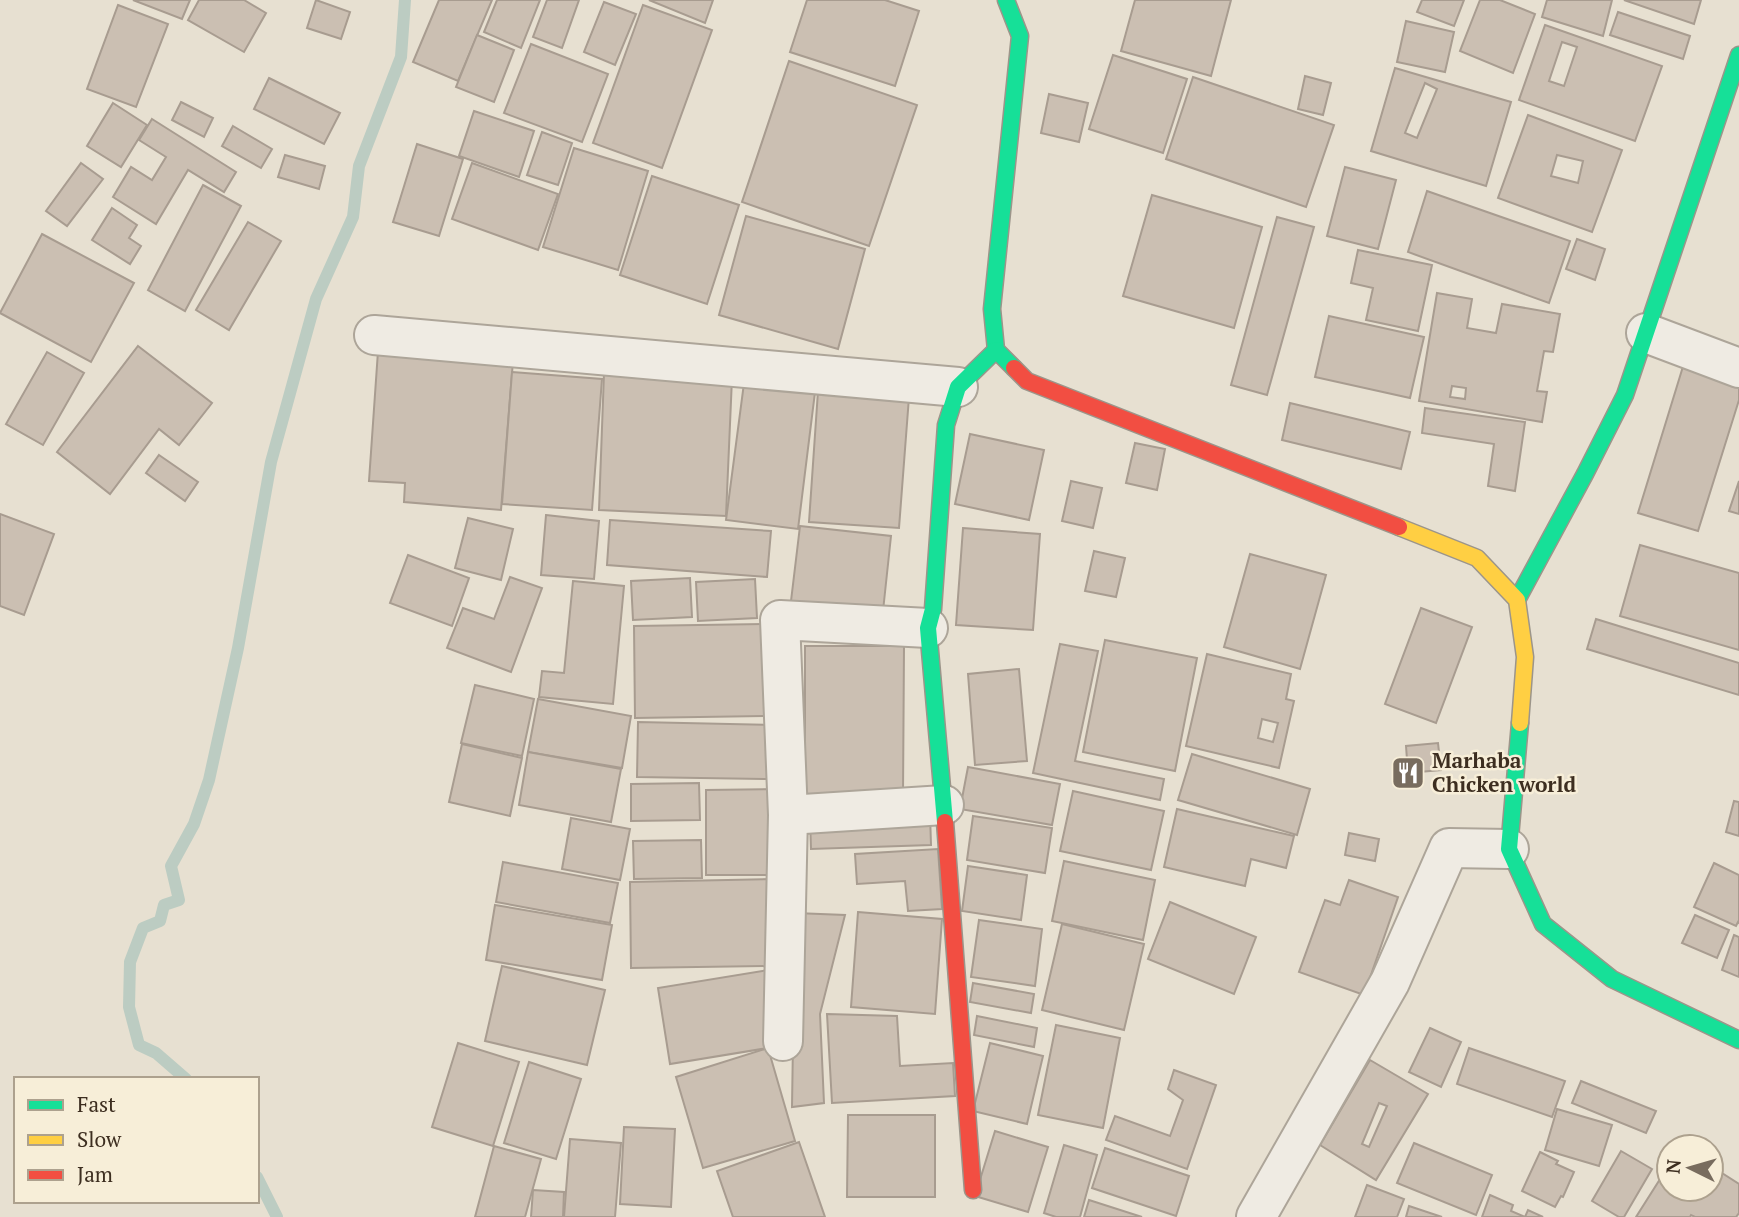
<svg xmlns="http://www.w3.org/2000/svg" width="1739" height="1217" font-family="'PT Serif',serif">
	<rect width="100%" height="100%" fill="#e7e0d1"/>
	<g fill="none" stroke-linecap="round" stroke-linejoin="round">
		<!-- stream -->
		<g stroke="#bcccc2" stroke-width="12">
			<path d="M186,1079L156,1053L139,1045L129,1007L130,962L143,928L160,921L164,905L179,900L171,866L194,824L209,780L238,648L271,462L316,299L353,217L359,166L401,57L405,0"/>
			<path d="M257,1177L277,1217"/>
		</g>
	</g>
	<!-- building -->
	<g fill="#cbbfb2" stroke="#a89c90" stroke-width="2" fill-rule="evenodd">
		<path d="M133,0H190L182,19Z"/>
		<path d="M199,0H244L266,13L244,52L188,20Z"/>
		<path d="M316,0L350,12L341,39L307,28Z"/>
		<path d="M439,0H492L458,81L413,62Z"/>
		<path d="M497,0H540L521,48L484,32Z"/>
		<path d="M547,0H579L562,48L533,37Z"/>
		<path d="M649,0H713L705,23Z"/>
		<path d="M807,0H885L919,11L895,86L790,52Z"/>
		<path d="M1135,0H1231L1211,76L1121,51Z"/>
		<path d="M1422,0H1464L1454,26L1417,12Z"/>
		<path d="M1480,0H1500L1535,14L1513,73L1460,51Z"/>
		<path d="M1547,0H1612L1603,36L1542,17Z"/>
		<path d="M1624,0H1701L1694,24Z"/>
		<path d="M604,2L636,14L615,65L584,52Z"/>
		<path d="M118,5L168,24L136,107L87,89Z"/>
		<path d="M643,5L712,30L662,168L593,143Z"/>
		<path d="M1618,12L1690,36L1683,59L1610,35Z"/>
		<path d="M1406,21L1454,32L1445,72L1397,62Z"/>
		<path d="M1545,25L1662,66L1635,141L1519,100ZM1562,42L1577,47L1564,86L1549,81Z"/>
		<path d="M477,35L514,50L494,102L456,87Z"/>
		<path d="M531,44L608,74L582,142L504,113Z"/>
		<path d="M1113,55L1187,79L1163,153L1089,129Z"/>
		<path d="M789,61L917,105L869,246L742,202Z"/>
		<path d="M1395,68L1511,102L1486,186L1371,151ZM1425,83L1437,89L1417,138L1405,133Z"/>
		<path d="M1305,76L1331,83L1323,115L1298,109Z"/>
		<path d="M1193,77L1334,125L1306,207L1166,159Z"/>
		<path d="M269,78L340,113L324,144L254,109Z"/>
		<path d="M1049,94L1088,103L1079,142L1041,133Z"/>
		<path d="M181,102L213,118L204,137L172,120Z"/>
		<path d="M113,103L147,125L121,167L87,146Z"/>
		<path d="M474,111L534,131L519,177L459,156Z"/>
		<path d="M1528,115L1622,150L1592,232L1498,198ZM1557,155L1583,161L1578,183L1551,176Z"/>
		<path d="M152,119L236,172L224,192L188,170L156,224L113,197L131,167L152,180L166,157L139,140Z"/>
		<path d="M233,126L272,149L261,168L222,146Z"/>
		<path d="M542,132L572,143L558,185L527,175Z"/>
		<path d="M417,144L463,159L439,236L393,222Z"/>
		<path d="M574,148L648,171L618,270L543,247Z"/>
		<path d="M285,155L325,166L319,189L278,177Z"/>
		<path d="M81,163L103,179L67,226L46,211Z"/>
		<path d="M472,163L558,194L538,250L452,219Z"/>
		<path d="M1345,167L1396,180L1378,249L1327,236Z"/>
		<path d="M652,176L739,205L707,304L620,275Z"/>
		<path d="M203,185L241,206L185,311L148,290Z"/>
		<path d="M1427,191L1570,241L1549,303L1408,252Z"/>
		<path d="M1152,195L1262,227L1234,328L1123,296Z"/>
		<path d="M112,208L137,225L129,238L141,246L130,264L92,240Z"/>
		<path d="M746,216L865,249L838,349L719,315Z"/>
		<path d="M1277,217L1314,227L1267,395L1231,385Z"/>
		<path d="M248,222L281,241L229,330L196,310Z"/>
		<path d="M42,234L134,283L91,362L0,313Z"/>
		<path d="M1577,239L1605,249L1595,280L1566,269Z"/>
		<path d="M1358,250L1432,265L1418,331L1366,320L1373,288L1351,283Z"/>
		<path d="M1437,293L1472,299L1467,328L1496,333L1502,304L1560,314L1553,352L1544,351L1537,391L1547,392L1542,422L1419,401ZM1452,386L1466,388L1465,399L1450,397Z"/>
		<path d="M1329,316L1424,337L1410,398L1315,377Z"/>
		<path d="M138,346L212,403L179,445L159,429L110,494L57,452Z"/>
		<path d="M378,351L513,361L501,510L404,502L405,483L369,481Z"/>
		<path d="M47,352L84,373L43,445L6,424Z"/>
		<path d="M1685,360L1739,377V400L1698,531L1638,513Z"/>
		<path d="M512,372L602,379L592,510L502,504Z"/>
		<path d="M604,373L732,378L726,516L599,510Z"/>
		<path d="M744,383L815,392L798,529L726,520Z"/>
		<path d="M818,391L909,397L899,528L809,522Z"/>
		<path d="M1290,403L1410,432L1401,469L1282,440Z"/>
		<path d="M1425,408L1525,422L1515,491L1488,486L1494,444L1422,433Z"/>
		<path d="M970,434L1044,450L1029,520L955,504Z"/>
		<path d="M1135,443L1165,449L1157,490L1126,483Z"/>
		<path d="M159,455L198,482L185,501L146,473Z"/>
		<path d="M1071,481L1102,488L1093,528L1062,521Z"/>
		<path d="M1739,481V514L1729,511Z"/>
		<path d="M0,514L54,534L24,615L0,606Z"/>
		<path d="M546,515L599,521L594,579L541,575Z"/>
		<path d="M468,518L513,529L501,580L455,568Z"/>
		<path d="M610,520L771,531L767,577L607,565Z"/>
		<path d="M800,526L891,536L883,611L791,601Z"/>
		<path d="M963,528L1040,534L1033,630L956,625Z"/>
		<path d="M1640,545L1739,573V650L1620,616Z"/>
		<path d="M1094,551L1125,558L1116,597L1085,591Z"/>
		<path d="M1250,554L1326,575L1300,669L1224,647Z"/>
		<path d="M408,555L469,578L452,626L390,603Z"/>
		<path d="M510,577L542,588L511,672L447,648L463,608L494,619Z"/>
		<path d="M690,578L692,617L633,620L631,581Z"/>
		<path d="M755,579L757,618L698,621L696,582Z"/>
		<path d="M573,581L624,586L613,704L539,697L542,671L564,673Z"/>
		<path d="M1421,608L1472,627L1436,723L1385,704Z"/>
		<path d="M1596,619L1739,663V695L1587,649Z"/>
		<path d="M767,624L768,716L635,718L634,626Z"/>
		<path d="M1105,640L1197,658L1175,771L1083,752Z"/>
		<path d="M1060,644L1098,651L1075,761L1164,779L1160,800L1033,773Z"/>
		<path d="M805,646H904L903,795H805Z"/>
		<path d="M1207,654L1291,674L1286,699L1294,701L1279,768L1186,746ZM1262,719L1278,723L1273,742L1258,738Z"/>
		<path d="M1019,669L1027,761L975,765L968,674Z"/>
		<path d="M475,685L534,699L522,756L461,743Z"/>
		<path d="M538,699L631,716L622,768L528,752Z"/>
		<path d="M638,722L771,725L770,779L637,777Z"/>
		<path d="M1438,743L1441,770L1408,773L1406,746Z"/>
		<path d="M462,744L522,758L510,816L449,802Z"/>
		<path d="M528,752L621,769L611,822L519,805Z"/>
		<path d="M1192,754L1310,789L1297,835L1178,800Z"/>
		<path d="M968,767L1060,784L1052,825L960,809Z"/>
		<path d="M699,783L700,820L631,821V784Z"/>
		<path d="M776,789V875H706V790Z"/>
		<path d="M1073,791L1164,811L1151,870L1060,851Z"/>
		<path d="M1734,801L1739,802V836L1726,832Z"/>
		<path d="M1177,809L1294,836L1286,868L1251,859L1245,886L1164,867Z"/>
		<path d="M930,814L931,845L811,849L810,818Z"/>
		<path d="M973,816L1052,828L1045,873L967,860Z"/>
		<path d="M571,818L630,829L620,880L562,869Z"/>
		<path d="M1349,833L1379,839L1375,861L1345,855Z"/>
		<path d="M701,840L702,878L634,879L633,841Z"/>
		<path d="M938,849L942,909L908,911L905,881L857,884L855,854Z"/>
		<path d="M1064,861L1155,880L1143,940L1052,921Z"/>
		<path d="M503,862L618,883L610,923L496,902Z"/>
		<path d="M1714,863L1739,875V923L1738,922L1736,926L1694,907Z"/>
		<path d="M968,866L1027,875L1021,920L962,911Z"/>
		<path d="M770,879L771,966L631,968L630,882Z"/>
		<path d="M1349,880L1398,897L1364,995L1299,972L1325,900L1340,905Z"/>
		<path d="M1170,902L1256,937L1234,994L1148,959Z"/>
		<path d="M495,905L612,925L602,980L486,960Z"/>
		<path d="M858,912L942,919L935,1014L851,1007Z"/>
		<path d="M795,913L845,915L820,1014L824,1103L792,1107Z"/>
		<path d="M1695,915L1729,930L1717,958L1682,943Z"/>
		<path d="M979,920L1042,929L1035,986L971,977Z"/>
		<path d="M1062,924L1144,944L1124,1030L1042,1010Z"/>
		<path d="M1734,935L1739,937V977L1722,970Z"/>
		<path d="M502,966L605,990L587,1065L485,1041Z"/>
		<path d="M768,970L780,1046L670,1064L658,988Z"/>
		<path d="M973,983L1034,994L1031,1013L970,1002Z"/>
		<path d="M827,1014L897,1016L900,1066L953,1063L955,1096L832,1103Z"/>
		<path d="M977,1016L1037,1028L1034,1047L974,1035Z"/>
		<path d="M1056,1025L1120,1038L1103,1128L1038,1115Z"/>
		<path d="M1430,1028L1461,1042L1441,1087L1409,1072Z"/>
		<path d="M458,1043L519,1062L493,1146L432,1127Z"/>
		<path d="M990,1043L1043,1056L1027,1124L973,1111Z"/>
		<path d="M768,1048L795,1141L703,1168L676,1077Z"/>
		<path d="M1469,1048L1565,1081L1552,1117L1457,1084Z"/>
		<path d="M1370,1060L1428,1094L1376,1180L1320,1145ZM1379,1103L1387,1106L1369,1147L1362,1144Z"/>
		<path d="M529,1062L581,1079L556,1159L504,1143Z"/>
		<path d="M1174,1070L1216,1085L1187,1169L1106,1140L1115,1116L1170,1136L1183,1100L1168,1089Z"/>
		<path d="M1581,1081L1656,1111L1646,1133L1572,1103Z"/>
		<path d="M1557,1109L1612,1125L1599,1166L1545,1150Z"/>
		<path d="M848,1115H935V1197H847Z"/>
		<path d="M624,1127L675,1129L671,1207L620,1204Z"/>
		<path d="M995,1131L1048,1147L1028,1212L975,1196Z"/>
		<path d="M570,1139L621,1143L615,1217H564Z"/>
		<path d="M799,1142L825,1217H733L717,1171Z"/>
		<path d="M1414,1143L1492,1175L1476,1215L1397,1183Z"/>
		<path d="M1064,1145L1097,1155L1080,1217H1056L1044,1213Z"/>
		<path d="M494,1146L541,1159L525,1217H475Z"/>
		<path d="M1105,1148L1189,1176L1176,1216L1092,1188Z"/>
		<path d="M1621,1151L1652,1169L1624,1217H1619L1592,1201Z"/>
		<path d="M1540,1152L1558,1161L1556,1164L1574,1172L1563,1197L1561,1196L1555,1207L1522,1191Z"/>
		<path d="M1669,1165V1189H1711V1166L1739,1184V1213L1736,1217H1695L1691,1215L1690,1217H1636Z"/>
		<path d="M1367,1185L1404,1199L1397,1217H1355Z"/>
		<path d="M533,1190L564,1192L563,1217H531Z"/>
		<path d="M1490,1195L1513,1205L1511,1211L1525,1217L1528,1210L1543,1217H1482Z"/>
		<path d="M1089,1200L1142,1217H1084Z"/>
		<path d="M1409,1206L1442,1217H1406Z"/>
	</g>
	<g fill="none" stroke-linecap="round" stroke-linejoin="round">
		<defs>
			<g id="street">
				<path d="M1646,333L1739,368"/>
				<path d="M374,335L958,387"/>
				<path d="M788,815L944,805"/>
				<path d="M783,1041L788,815L780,620L928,628"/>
				<path d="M1256,1217L1390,982L1449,848L1509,849"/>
			</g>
			<g id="fast">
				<path d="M1006,0L1020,36L992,309L996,350L1014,368"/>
				<path d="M1517,600L1585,474L1625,395L1739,55"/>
				<path d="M1520,723L1509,849L1543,924L1612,979L1739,1040"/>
				<path d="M945,822L928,628L933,609L946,425L958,387L996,350"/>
			</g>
			<path id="slow" d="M1399,527L1477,558L1517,600L1525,657L1520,723"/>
			<g id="jam">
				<path d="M1014,368L1027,381L1399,527"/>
				<path d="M945,822L973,1190"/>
			</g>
		</defs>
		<!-- street casing -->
		<use href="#street" stroke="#ada599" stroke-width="42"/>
		<!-- fast casing -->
		<use href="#fast" stroke="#9c958a" stroke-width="19"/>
		<!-- slow casing -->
		<use href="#slow" stroke="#9c958a" stroke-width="19"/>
		<!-- jam casing -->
		<use href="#jam" stroke="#9c958a" stroke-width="19"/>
		<!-- street -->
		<use href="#street" stroke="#efebe3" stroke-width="38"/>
		<!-- fast -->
		<use href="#fast" stroke="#16e098" stroke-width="16"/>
		<!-- slow -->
		<use href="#slow" stroke="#ffcf43" stroke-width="16"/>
		<!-- jam -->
		<use href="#jam" stroke="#f24e42" stroke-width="16"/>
	</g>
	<!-- icons -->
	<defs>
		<symbol id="restaurant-square" viewBox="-11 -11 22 22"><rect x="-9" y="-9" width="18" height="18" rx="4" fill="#786c5e" stroke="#f7eed8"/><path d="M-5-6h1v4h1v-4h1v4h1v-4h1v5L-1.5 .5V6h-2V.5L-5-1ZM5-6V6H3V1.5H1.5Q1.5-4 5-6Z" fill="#fff"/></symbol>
	</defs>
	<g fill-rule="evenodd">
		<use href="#restaurant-square" x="1389" y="754" width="38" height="38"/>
	</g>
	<g text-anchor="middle" stroke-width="5" stroke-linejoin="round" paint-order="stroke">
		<!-- poi labels -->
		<g font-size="21" font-weight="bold" fill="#3d2e20" stroke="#f7eed8" text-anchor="start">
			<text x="1432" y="768">Marhaba<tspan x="1432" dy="24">Chicken world</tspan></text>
		</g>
	</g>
	<!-- legend -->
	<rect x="14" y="1077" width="245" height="126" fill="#f7eed8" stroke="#ada18e" stroke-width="2"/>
	<rect x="28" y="1100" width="35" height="10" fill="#16e098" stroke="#ada18e" stroke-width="2"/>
	<text x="77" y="1112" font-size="21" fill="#3d2e20">Fast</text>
	<rect x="28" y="1135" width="35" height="10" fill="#ffcf43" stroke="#ada18e" stroke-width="2"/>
	<text x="77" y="1147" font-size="21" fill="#3d2e20">Slow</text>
	<rect x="28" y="1170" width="35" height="10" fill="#f24e42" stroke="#ada18e" stroke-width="2"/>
	<text x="77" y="1182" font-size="21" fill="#3d2e20">Jam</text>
	<!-- north arrow -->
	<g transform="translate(1690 1168) rotate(275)"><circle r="33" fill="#f7eed8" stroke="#ada18e" stroke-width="2"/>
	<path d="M0-5L12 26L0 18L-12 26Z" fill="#786c5e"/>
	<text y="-10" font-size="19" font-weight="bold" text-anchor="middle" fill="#3d2e20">N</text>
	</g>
</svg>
